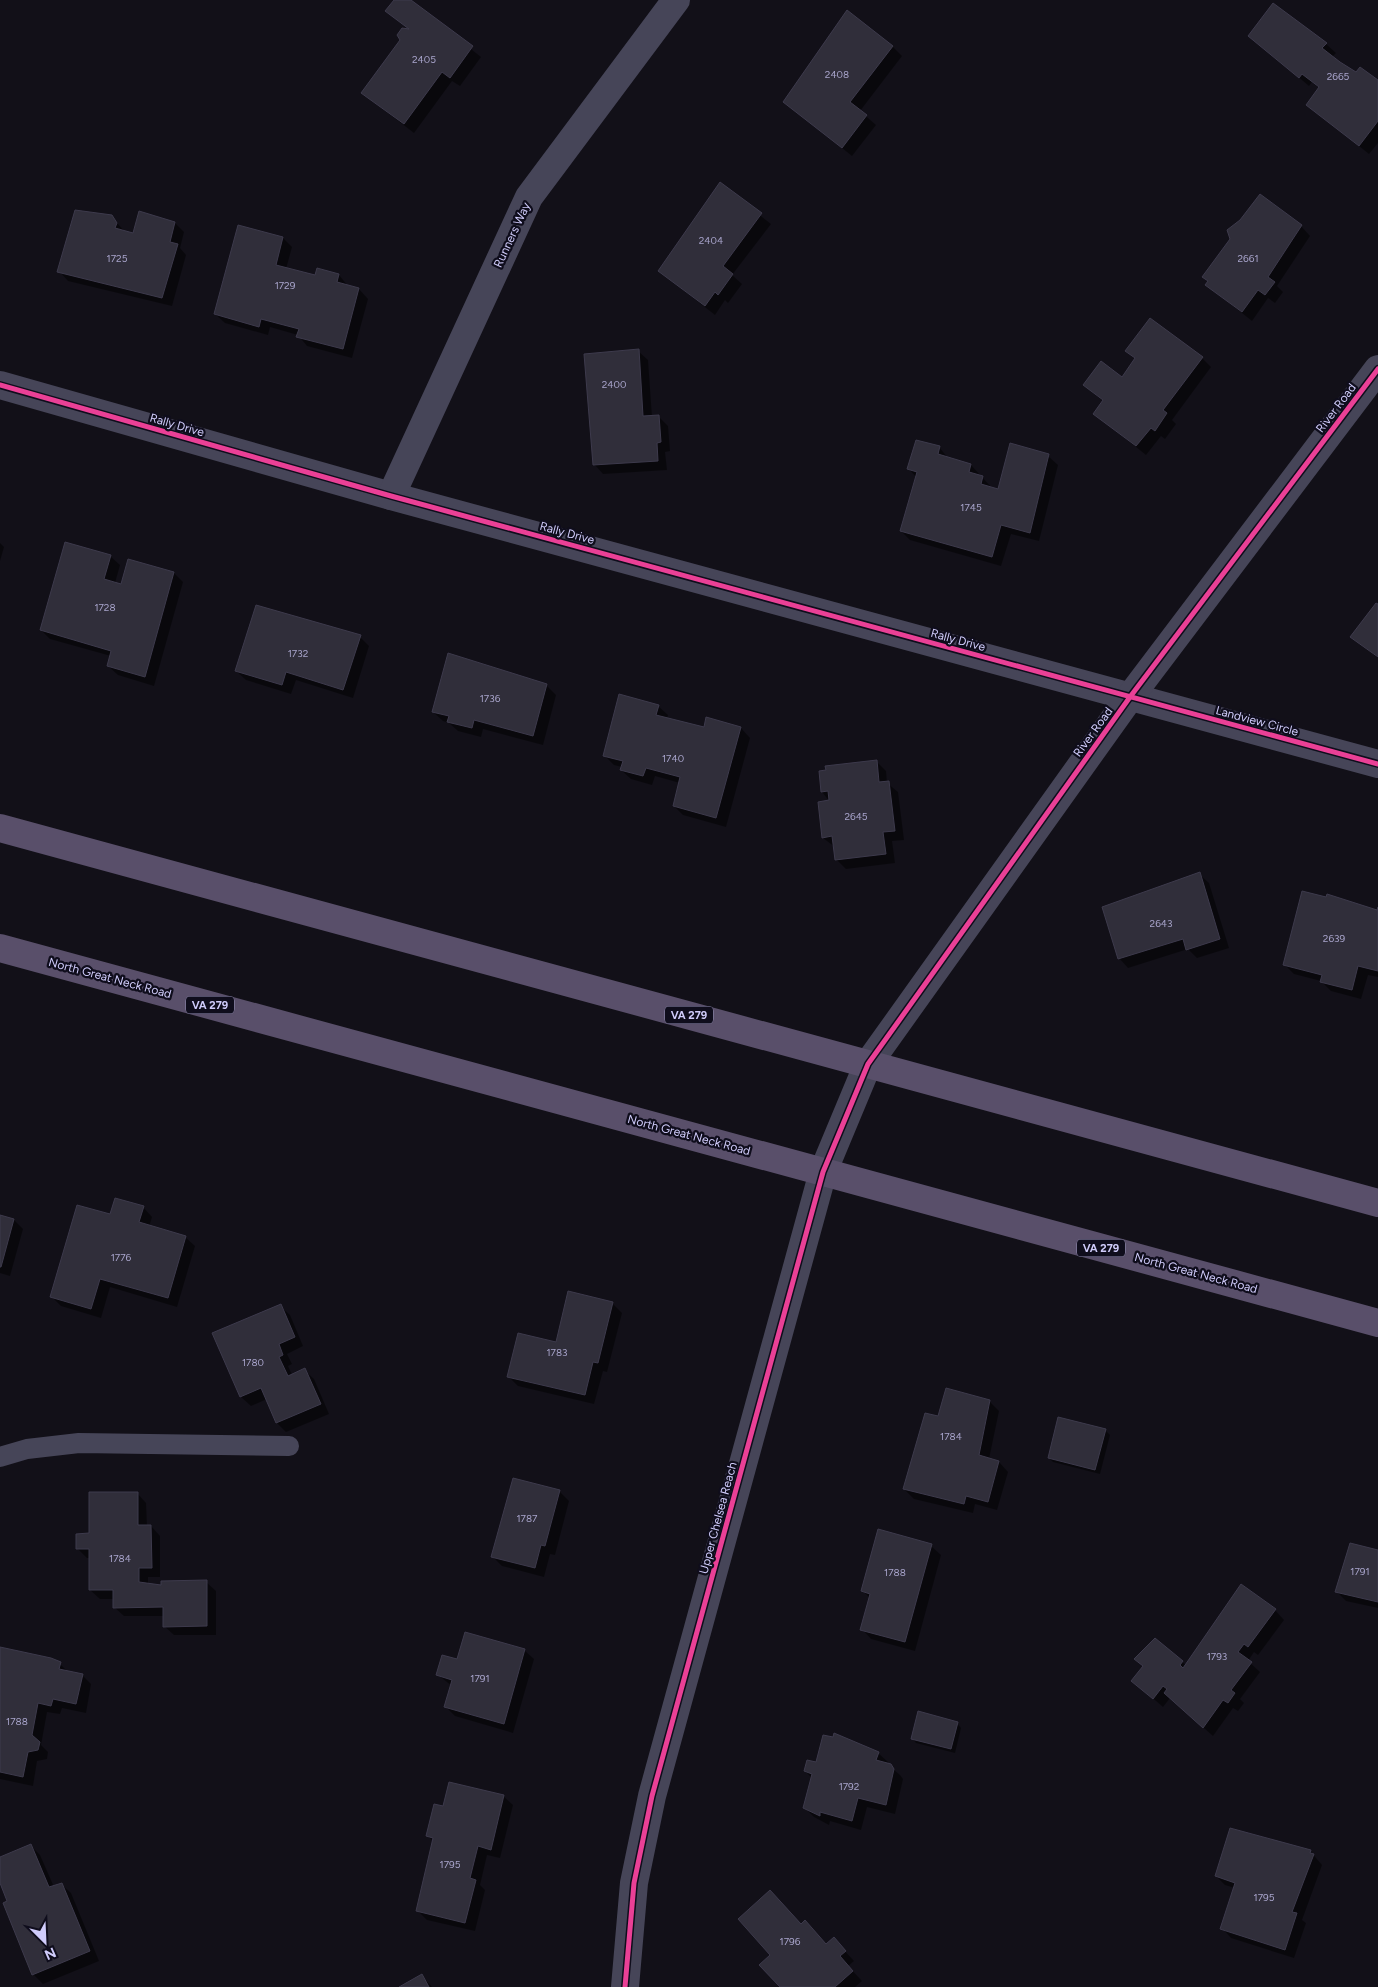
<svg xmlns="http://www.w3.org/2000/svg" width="1378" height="1987" font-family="Figtree,sans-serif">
	<rect width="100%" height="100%" fill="#121018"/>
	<!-- shadow -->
	<g fill="#0007">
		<path d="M396,0H409L481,57L460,86L452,81L414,133L362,93L410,30L387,11Z"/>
		<path d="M1273,5L1326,44L1336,53L1332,57L1356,73L1378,82V143L1369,154L1308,105L1320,89L1312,82L1309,86L1250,36Z"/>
		<path d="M892,46L902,56L860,111L876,125L852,156L785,102Z"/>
		<path d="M720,184L771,224L732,275L742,284L728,303L725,300L715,315L659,271Z"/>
		<path d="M111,216L125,232L133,235L175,223L184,232L180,248L186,255L172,306L68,281L59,271Z"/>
		<path d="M1301,226L1310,236L1277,286L1283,292L1275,303L1268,298L1252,321L1207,285L1209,282L1203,277Z"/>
		<path d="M283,238L292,247L286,269L316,277L318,270L339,275L348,286L359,289L368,299L352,358L307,346L298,335L270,327L268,335L225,323L215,314Z"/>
		<path d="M1127,350L1202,358L1211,367L1172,420L1176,424L1165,439L1161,436L1146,455L1095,414L1104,402L1084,385L1122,378L1136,360Z"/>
		<path d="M638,351L648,360L652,417H659L668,426L670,451L665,452L667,470L603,474L594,464Z"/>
		<path d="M939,447L948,458L971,465L992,488L999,490L1048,456L1058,465L1039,541L1011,534L1001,566L910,540L901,531L916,477L909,469Z"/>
		<path d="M0,543L4,547L0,561Z"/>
		<path d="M110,556L120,565L115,583L122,586L174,573L183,582L154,686L118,675L108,666L111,656L50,639L41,630Z"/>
		<path d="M1378,606V658L1352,637Z"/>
		<path d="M360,637L369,646L353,698L296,680L291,694L246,680L236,671Z"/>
		<path d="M448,655L547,686L556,695L543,745L483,729L481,737L458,731L449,723L443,721L433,712Z"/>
		<path d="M658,706L668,715L667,719L704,729L741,728L750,738L726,827L683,815L674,806L680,783L655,776L652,785L631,779L621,770L622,767L614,765L604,755Z"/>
		<path d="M876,761L886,771L887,783L898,792L904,840L892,841L895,863L846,869L836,859L835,847L823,838L830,802L822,792Z"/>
		<path d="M1199,874L1209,883L1229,948L1197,958L1188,949L1128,968L1119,958Z"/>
		<path d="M1378,912V977L1368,975L1361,999L1331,991L1321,981L1294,974L1284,964Z"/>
		<path d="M143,1207L152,1217L149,1227L185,1237L195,1246L177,1307L110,1287L101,1318L61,1306L52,1297L111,1216Z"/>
		<path d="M0,1216L14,1220L23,1229L10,1276L0,1273Z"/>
		<path d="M612,1303L622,1313L607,1372L603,1371L594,1404L518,1386L509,1377Z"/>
		<path d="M280,1306L290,1315L303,1346L287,1354L292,1364L288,1366L292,1375L304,1370L314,1379L329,1414L286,1432L277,1423L267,1399L251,1406L241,1397L214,1334Z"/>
		<path d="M989,1401L999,1411L989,1459L999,1462L1008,1472L997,1510L975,1504L973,1513L914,1499L904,1489L939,1418Z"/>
		<path d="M1105,1430L1110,1435L1100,1474L1053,1462L1049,1458Z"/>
		<path d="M559,1491L569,1501L555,1555L550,1554L544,1577L502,1566L493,1557Z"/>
		<path d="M137,1493L146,1503L147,1526H151L160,1536V1577H148V1585L163,1586L206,1582L216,1591V1635H174L164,1626V1616H124L114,1607V1599H100L90,1590V1558H87L77,1548Z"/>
		<path d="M931,1546L941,1555L915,1651L871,1639L862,1629L870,1598L863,1591Z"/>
		<path d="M1378,1551V1608L1346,1601L1337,1592Z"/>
		<path d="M1275,1610L1284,1620L1258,1655L1254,1652L1248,1661L1260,1672L1240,1699L1244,1703L1238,1711L1233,1708L1213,1736L1170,1698L1163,1707L1133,1681L1144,1667L1136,1659L1182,1662L1186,1665Z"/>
		<path d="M0,1649L60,1664L68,1672L82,1675L91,1684L86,1713L62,1708L60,1714L47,1712L41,1745L48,1752L47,1759L37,1761L33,1786L0,1779Z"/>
		<path d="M524,1650L534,1659L513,1733L455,1716L445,1706L452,1686L438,1675L458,1661Z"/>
		<path d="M957,1723L961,1728L955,1753L916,1743L912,1738Z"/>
		<path d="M834,1739L878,1753L888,1762L887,1764L900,1775L903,1779L895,1814L867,1807L861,1830L830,1821L829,1825L814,1817L804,1807L812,1778L805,1771L817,1763Z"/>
		<path d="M503,1796L513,1805L500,1858L487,1855L480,1885L485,1890L475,1931L427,1920L417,1910L434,1842L428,1836L444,1807Z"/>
		<path d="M31,1846L40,1855L54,1887L61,1884L71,1893L99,1961L43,1984L33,1974L0,1880V1858Z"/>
		<path d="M1310,1851L1322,1865L1302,1920L1306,1923L1294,1958L1231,1938L1222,1928L1235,1888L1225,1885L1216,1876Z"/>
		<path d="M827,1946L843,1949L854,1961L848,1966L862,1981L855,1987H781Z"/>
		<path d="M422,1976L432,1987H402Z"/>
	</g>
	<!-- building -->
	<g fill="#302e3a" stroke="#3d3a4c">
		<path d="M394,0H411L473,46L450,78L442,72L404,124L361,93L400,40L397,35L402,28L409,29L385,11Z"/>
		<path d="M1273,3L1327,43L1322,48L1340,62L1356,72L1360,67L1378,80V121L1359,146L1306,105L1319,87L1302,74L1299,78L1248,36Z"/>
		<path d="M847,10L893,46L850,102L867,115L842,148L783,102Z"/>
		<path d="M720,182L762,213L723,266L733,274L718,295L715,292L705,306L658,271Z"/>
		<path d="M1260,194L1302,225L1268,277L1275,282L1265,295L1258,290L1242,312L1205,285L1208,281L1202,277L1230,239L1227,230L1240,220Z"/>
		<path d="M75,210L112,215L117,223L115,228L133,233L139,211L175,222L170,242L178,244L162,298L57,272Z"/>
		<path d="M238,225L283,237L276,265L315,275L317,268L339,274L337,282L359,288L343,349L296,337L299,329L261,319L259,327L214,314Z"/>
		<path d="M1150,318L1203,357L1163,410L1167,413L1155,431L1151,428L1136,446L1093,414L1103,400L1083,385L1101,361L1122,377L1135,358L1125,351Z"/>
		<path d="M639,349L643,416L659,415L661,442L657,443L658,461L593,465L584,354Z"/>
		<path d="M916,440L940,446L938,454L971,464L969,472L983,476L981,484L998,489L1010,443L1049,454L1030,533L1001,525L992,557L900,531L917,472L907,469Z"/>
		<path d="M65,542L111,555L104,579L121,584L128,559L174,572L145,677L107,666L111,651L40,630Z"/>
		<path d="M1376,603L1378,604V657L1350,637Z"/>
		<path d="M256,605L361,635L343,690L286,672L282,685L235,671Z"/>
		<path d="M448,653L547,684L533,736L474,720L472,728L447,722L449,716L432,712Z"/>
		<path d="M619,694L659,705L656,715L704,727L706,717L741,727L716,818L673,806L680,777L646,768L643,776L620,770L623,761L603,756Z"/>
		<path d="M877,760L879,782L889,781L895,831L883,832L886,854L835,860L832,836L822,838L818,802L829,800L828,791L821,792L819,771L826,770L825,766Z"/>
		<path d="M1200,872L1220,939L1186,950L1183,939L1118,959L1102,907Z"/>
		<path d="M1302,891L1326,897L1327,894L1377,910L1378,907V971L1358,966L1352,990L1320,982L1322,975L1283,965Z"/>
		<path d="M115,1198L144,1206L139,1222L186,1236L168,1298L100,1279L91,1309L50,1297L77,1205L110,1214Z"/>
		<path d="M0,1215L14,1219L1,1267H0Z"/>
		<path d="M568,1291L613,1302L598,1363L593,1362L585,1395L507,1377L518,1333L556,1342Z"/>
		<path d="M281,1304L295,1337L279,1344L283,1355L279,1357L288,1376L305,1368L321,1404L276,1423L261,1388L240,1397L212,1333Z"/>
		<path d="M946,1388L990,1400L979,1455L999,1461L988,1502L966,1496L964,1504L903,1489L925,1413L938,1416Z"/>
		<path d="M1058,1417L1106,1429L1095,1470L1048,1458Z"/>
		<path d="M513,1478L560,1490L545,1546L541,1545L535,1568L491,1557Z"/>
		<path d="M89,1492H138V1525H151L152,1568H139V1582L161,1585V1581L207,1580V1626L163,1627V1607L113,1608V1590H89V1549H76V1534L89,1533Z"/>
		<path d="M878,1529L932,1544L905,1642L860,1630L870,1594L861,1591Z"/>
		<path d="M1350,1543L1378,1550V1602L1335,1592Z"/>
		<path d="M1241,1584L1276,1609L1248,1647L1244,1644L1238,1652L1252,1662L1231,1690L1235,1693L1228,1703L1223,1700L1203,1728L1164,1693L1167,1689L1163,1686L1153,1699L1131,1681L1143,1666L1134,1659L1155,1638L1183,1661L1180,1665L1183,1668Z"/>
		<path d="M465,1632L525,1649L504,1724L444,1707L452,1680L436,1675L442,1655L457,1659Z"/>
		<path d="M0,1647L51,1658L61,1662L59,1669L83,1674L76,1704L53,1699L51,1706L38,1703L32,1735L40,1742L38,1750L28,1752L23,1777L0,1772Z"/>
		<path d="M918,1711L958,1722L951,1749L911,1739Z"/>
		<path d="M834,1733L879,1752L876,1760L891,1764L894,1769L886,1805L858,1798L852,1821L820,1812V1816L803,1808L812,1774L804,1771L807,1760L816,1762L823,1735L833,1737Z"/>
		<path d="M449,1782L504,1795L491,1850L478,1846L470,1878L476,1880L465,1923L416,1911L433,1838L426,1836L434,1804L443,1806Z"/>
		<path d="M1230,1828L1311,1850L1310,1853L1314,1854L1292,1912L1297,1913L1285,1950L1220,1929L1235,1883L1215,1876Z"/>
		<path d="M31,1844L49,1887L62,1883L90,1951L32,1975L3,1903L7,1901L0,1883V1857Z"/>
		<path d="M770,1890L801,1924L805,1920L826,1944L834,1937L846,1951L840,1956L853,1971L835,1987H780L759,1965L770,1955L738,1919Z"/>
		<path d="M422,1974L429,1987H399Z"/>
	</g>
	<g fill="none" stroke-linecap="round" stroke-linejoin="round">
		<!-- lane -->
		<path stroke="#464558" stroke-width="20" d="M0,1457L27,1449L79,1443L289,1446"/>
		<!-- street -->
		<g stroke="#464558" stroke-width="28">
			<path d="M0,385L391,496L1378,764"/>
			<path d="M391,496L529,197L676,0"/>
			<path d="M625,1987L634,1883L652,1796L823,1172L868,1064L1130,697L1378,369"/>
		</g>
		<!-- primary -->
		<g stroke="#594f6a" stroke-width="28">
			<path d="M0,828L1378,1203"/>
			<path d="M0,948L1378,1323"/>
		</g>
		<defs>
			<g id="cycleway">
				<path d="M0,385L391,496L1378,764"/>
				<path d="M625,1987L634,1883L652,1796L823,1172L868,1064L1130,697L1378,369"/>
			</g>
		</defs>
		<!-- cycleway casing -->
		<use href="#cycleway" stroke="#0f0d1c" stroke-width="8"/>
		<!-- cycleway -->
		<use href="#cycleway" stroke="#ea4096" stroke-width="5"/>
	</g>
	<g text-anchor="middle" stroke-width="4.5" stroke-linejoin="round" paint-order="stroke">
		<!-- number labels -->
		<g font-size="10" fill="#a8a4cb">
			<text x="424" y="63">2405</text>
			<text x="837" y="78">2408</text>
			<text x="1338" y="80">2665</text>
			<text x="711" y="244">2404</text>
			<text x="117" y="262">1725</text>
			<text x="1248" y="262">2661</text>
			<text x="285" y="289">1729</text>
			<text x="614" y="388">2400</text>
			<text x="971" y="511">1745</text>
			<text x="105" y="611">1728</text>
			<text x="298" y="657">1732</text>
			<text x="490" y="702">1736</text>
			<text x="673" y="762">1740</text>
			<text x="856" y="820">2645</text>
			<text x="1161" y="927">2643</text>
			<text x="1334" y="942">2639</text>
			<text x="121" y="1261">1776</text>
			<text x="557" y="1356">1783</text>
			<text x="253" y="1366">1780</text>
			<text x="951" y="1440">1784</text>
			<text x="527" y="1522">1787</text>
			<text x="120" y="1562">1784</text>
			<text x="1360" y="1575">1791</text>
			<text x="895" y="1576">1788</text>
			<text x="1217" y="1660">1793</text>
			<text x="480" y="1682">1791</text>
			<text x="17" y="1725">1788</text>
			<text x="849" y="1790">1792</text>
			<text x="450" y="1868">1795</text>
			<text x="1264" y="1901">1795</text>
			<text x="790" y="1945">1796</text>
		</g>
		<!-- shield labels -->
		<g fill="#0f0d1c" stroke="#9693b8" stroke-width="1">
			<rect x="186" y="996.5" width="48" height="17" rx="4"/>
			<rect x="665" y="1006.5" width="48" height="17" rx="4"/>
			<rect x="1077" y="1239.5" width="48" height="17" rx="4"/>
		</g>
		<g font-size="11" font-weight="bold" fill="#d0ccfb">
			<text x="210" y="1009">VA 279</text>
			<text x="689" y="1019">VA 279</text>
			<text x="1101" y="1252">VA 279</text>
		</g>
		<!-- street labels -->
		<g font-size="12" fill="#d0ccfb" stroke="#0f0d1c">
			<text transform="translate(512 235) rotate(-65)" y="4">Runners Way</text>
			<text transform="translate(1336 408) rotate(-53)" y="4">River Road</text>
			<text transform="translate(177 425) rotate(16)" y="4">Rally Drive</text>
			<text transform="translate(567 533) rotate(15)" y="4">Rally Drive</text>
			<text transform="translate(958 640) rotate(15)" y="4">Rally Drive</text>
			<text transform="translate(1257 721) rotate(15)" y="4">Landview Circle</text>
			<text transform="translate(1093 732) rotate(-54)" y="4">River Road</text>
			<text transform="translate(110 978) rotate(15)" y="4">North Great Neck Road</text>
			<text transform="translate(689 1135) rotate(15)" y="4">North Great Neck Road</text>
			<text transform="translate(1196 1273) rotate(15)" y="4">North Great Neck Road</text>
			<text transform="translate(718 1518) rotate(-75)" y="4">Upper Chelsea Reach</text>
		</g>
	</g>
	<!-- north arrow -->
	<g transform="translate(45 1942) rotate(156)" stroke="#0f0d1c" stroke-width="4" paint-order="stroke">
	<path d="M0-4L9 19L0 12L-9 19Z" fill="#d0ccfb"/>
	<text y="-8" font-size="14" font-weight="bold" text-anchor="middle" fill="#d0ccfb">N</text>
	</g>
</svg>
